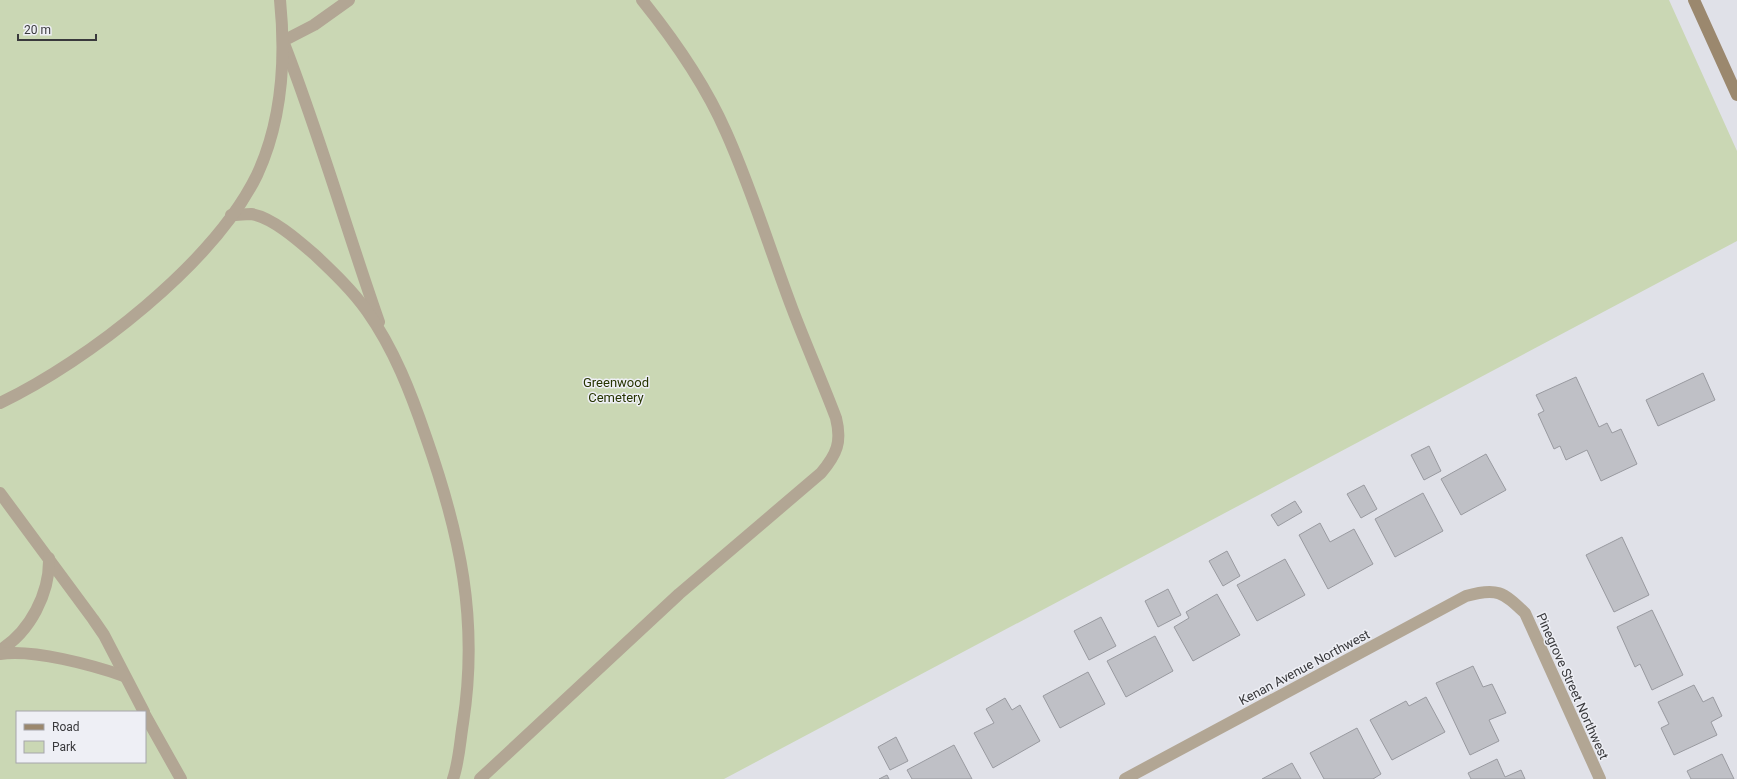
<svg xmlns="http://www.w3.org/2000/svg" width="1737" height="779" font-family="Roboto,sans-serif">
	<rect width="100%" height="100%" fill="#e0e1e8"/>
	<!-- green -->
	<path fill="#cad7b4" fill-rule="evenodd" d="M0,0H1669L1737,151V241L724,779H0ZM17,712H145V762H17Z"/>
	<!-- building -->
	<g fill="#bfc0c6" stroke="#999aa0">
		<path d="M1703,373L1715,400L1658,426L1646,400Z"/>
		<path d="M1576,377L1599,427L1607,423L1612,433L1621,429L1637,464L1601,481L1587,450L1566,460L1560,446L1554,449L1538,414L1544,411L1536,395Z"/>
		<path d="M1429,446L1441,471L1424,480L1411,455Z"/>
		<path d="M1486,454L1506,490L1461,515L1441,479Z"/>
		<path d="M1364,485L1377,509L1361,518L1347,494Z"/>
		<path d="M1423,493L1443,531L1395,557L1375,519Z"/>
		<path d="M1295,501L1302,512L1278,526L1271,515Z"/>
		<path d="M1320,523L1330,542L1354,529L1373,564L1328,589L1299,535Z"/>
		<path d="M1622,537L1649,595L1614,612L1586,555Z"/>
		<path d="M1227,551L1240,576L1223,586L1209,561Z"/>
		<path d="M1285,559L1305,595L1257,621L1237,585Z"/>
		<path d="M1168,589L1181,615L1158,627L1145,601Z"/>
		<path d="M1217,594L1240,635L1193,661L1174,627L1189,618L1186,612Z"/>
		<path d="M1652,610L1683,675L1652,690L1640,664L1635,667L1617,627Z"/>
		<path d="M1101,617L1116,646L1089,660L1074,631Z"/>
		<path d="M1155,636L1173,671L1126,697L1107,661Z"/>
		<path d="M1473,666L1483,687L1492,684L1506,713L1489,720L1499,741L1470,755L1436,683Z"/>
		<path d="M1088,672L1105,704L1060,728L1043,696Z"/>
		<path d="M1694,685L1703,702L1713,697L1722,716L1711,722L1717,735L1674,755L1661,728L1669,724L1658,702Z"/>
		<path d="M1426,697L1445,732L1392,760L1370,720L1406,701L1409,706Z"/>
		<path d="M1005,698L1012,710L1020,705L1040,741L993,768L974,733L994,723L986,709Z"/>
		<path d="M1357,728L1381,774L1373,779H1324L1310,753Z"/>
		<path d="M896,737L908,761L890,770L878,747Z"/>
		<path d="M954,745L972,779H912L907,770Z"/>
		<path d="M1722,754L1734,779H1691L1687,771Z"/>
		<path d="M1497,759L1505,777L1521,770L1525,779H1471L1468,773Z"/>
		<path d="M1292,763L1301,779H1262Z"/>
		<path d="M887,775L889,779H879Z"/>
	</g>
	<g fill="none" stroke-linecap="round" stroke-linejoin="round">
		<!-- lane -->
		<g stroke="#b2a694" stroke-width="12">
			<path d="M349,0L314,25L283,41C319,133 346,228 379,322"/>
			<path d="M231,215C238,215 245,214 251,214C272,217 299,241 315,255C334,273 352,290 367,311C394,349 411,393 426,437C460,534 479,620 463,723C460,741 459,762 453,779"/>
			<path d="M0,403C88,361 214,263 257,175C282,121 286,59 280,0"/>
			<path d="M0,493L93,619L104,635L144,712"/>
			<path d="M0,650C30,632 50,593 49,558"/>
			<path d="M0,654C34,649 92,665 124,676"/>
			<path d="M145,715L181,779"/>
			<path d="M480,779L679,594L821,473C837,454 842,442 836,418C822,381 806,345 792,308C770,250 752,190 726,132C705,84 675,41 642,0"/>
		</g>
		<!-- street -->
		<path stroke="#b2a694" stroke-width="12" d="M1125,779L1466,596C1497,587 1503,592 1525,613L1600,779"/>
		<!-- secondary -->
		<path stroke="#9b886e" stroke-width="12" d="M1694,0L1737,95"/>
	</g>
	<g text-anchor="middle" stroke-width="3" stroke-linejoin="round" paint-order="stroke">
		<!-- park labels -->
		<g font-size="13" fill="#263400" stroke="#eeeff5">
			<text x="616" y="387">Greenwood<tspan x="616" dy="15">Cemetery</tspan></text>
		</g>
		<!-- street labels -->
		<g font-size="13" fill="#39393c" stroke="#eeeff5">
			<text transform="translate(1304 667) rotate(-28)" y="5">Kenan Avenue Northwest</text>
			<text transform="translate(1573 686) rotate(66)" y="5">Pinegrove Street Northwest</text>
		</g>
	</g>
	<!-- legend -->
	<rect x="16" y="711" width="130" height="52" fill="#eeeff5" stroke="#a6a6ab"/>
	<rect x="24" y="724" width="20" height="6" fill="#9b886e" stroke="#a6a6ab"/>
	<text x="52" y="731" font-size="12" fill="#39393c">Road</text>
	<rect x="24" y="741" width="20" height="12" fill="#cad7b4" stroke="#a6a6ab"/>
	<text x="52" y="751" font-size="12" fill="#39393c">Park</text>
	<!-- scale -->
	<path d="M18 34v6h78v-6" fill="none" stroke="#39393c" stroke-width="2"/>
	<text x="24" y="34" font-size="12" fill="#39393c" stroke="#eeeff5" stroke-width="3" paint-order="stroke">20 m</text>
</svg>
